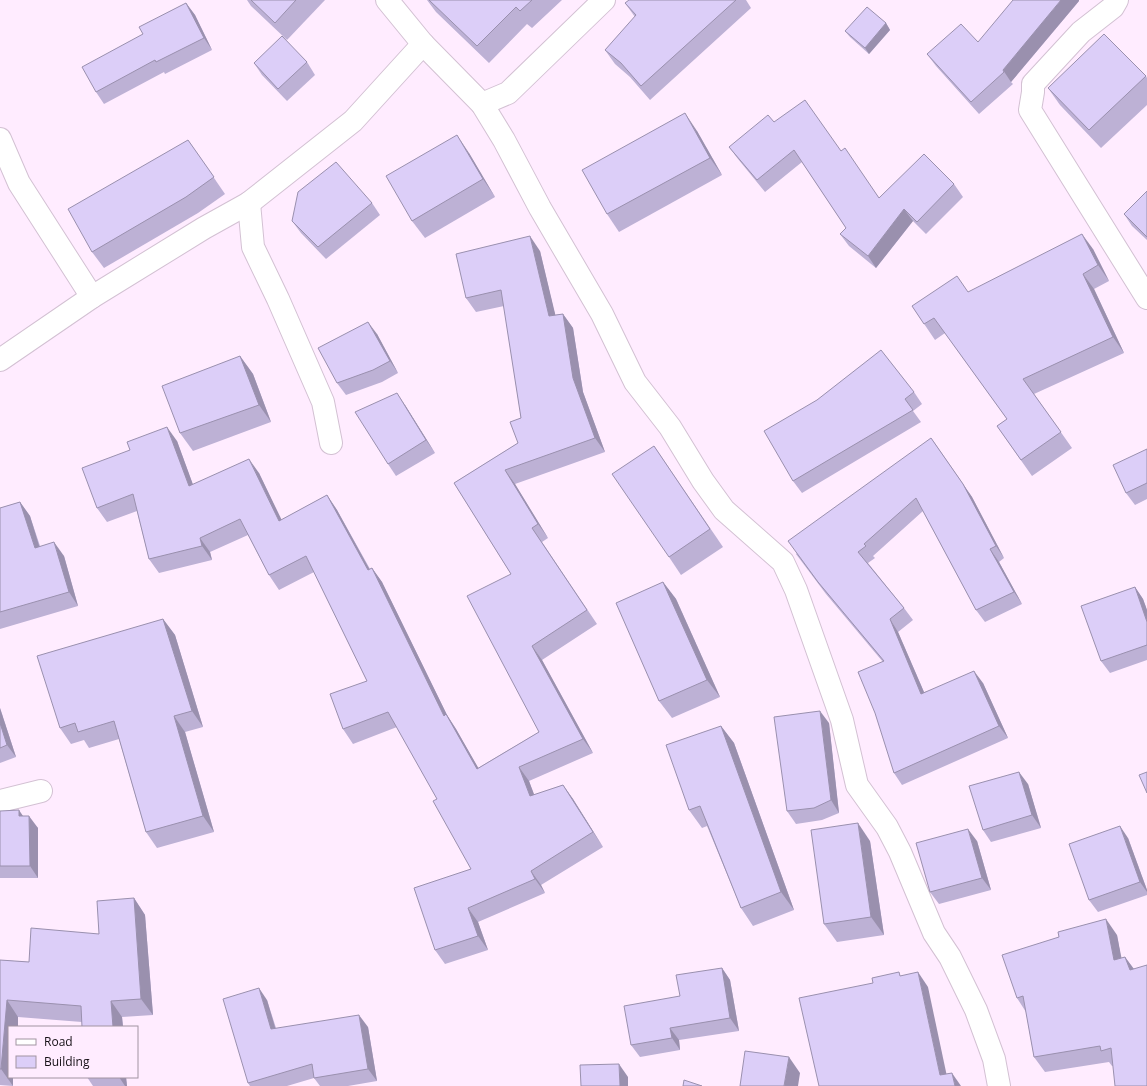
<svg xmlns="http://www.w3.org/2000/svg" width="1147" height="1086" font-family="'Open Sans',sans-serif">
	<rect width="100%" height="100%" fill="#ffecff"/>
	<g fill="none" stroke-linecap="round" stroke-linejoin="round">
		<defs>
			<g id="minor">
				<path d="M387,0L423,44L482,104L504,140L540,208L602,314L635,382L670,427L703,481L724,510L783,562L796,590L842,720L857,785L887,827L900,852L934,933L950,957L976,1010L994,1059L999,1086"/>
				<path d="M1117,0L1113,7L1081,32L1033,84V92L1030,110L1147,298"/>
				<path d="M482,104L508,93L604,0"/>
				<path d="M0,139L19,183L92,297"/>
				<path d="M249,203L253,247L278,299L323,402L331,443"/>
				<path d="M0,360L92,297L204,228L249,203L353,121L423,44"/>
				<path d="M0,801L41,791"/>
			</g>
		</defs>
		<!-- minor casing -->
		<use href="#minor" stroke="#d3c1d3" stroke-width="24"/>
		<!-- minor -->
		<use href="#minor" stroke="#fff" stroke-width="22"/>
	</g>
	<!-- wall -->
	<g fill="#bdb1d5">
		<path d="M247,0H325L287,40L251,6Z"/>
		<path d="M427,0H562L532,28L527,24L489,63L436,12Z"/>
		<path d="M629,0H746L751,8L650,100L630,77L615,64L605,50L635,17L625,3Z"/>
		<path d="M1079,1L1011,82L1013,84L979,114L936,66L927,54L978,42Z"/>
		<path d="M186,3L195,15L212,50L165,74L164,72L104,104L96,92L143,34Z"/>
		<path d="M886,23L890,30L869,54L850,37L845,31Z"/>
		<path d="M307,62L315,75L287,101L262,75L254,63Z"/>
		<path d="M1146,76L1147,78V105L1101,148L1060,105L1048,88Z"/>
		<path d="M774,122L841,151L879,198L954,184L963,197L926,234L913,221L876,268L849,246L840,234L846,228L802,162L765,192L738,159L729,147Z"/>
		<path d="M697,131L722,175L619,232L607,214Z"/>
		<path d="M188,140L225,194L198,213L104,268L92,252Z"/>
		<path d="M469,153L495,197L425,238L412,221Z"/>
		<path d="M1147,191V240L1132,226L1124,214Z"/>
		<path d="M372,203L380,215L326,259L301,233L292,221Z"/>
		<path d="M1093,249L1109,281L1094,289L1124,353L1034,394L1072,448L1032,476L997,426L1007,419L945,333L935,340L912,306L969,292Z"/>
		<path d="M540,251L555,315L563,314L573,328L583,392L605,452L515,484L548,538L542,542L597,624L542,660L593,753L529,781L534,795L563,785L573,799L603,847L541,885L545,893L478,922L488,950L445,964L435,950L471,869L437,799L397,727L353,744L343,729L367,681L314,572L279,590L269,575L248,535L210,552L212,560L159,573L149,559L137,511L107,522L97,508L177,441L193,485L259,473L281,520L327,495L337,510L370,569L372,568L382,582L447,715L456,729L478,768L539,732L511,574L454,483L518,443L521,418L504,306L476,312L466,298Z"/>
		<path d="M377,334L398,373L382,382L346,395L337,383Z"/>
		<path d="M240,356L253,374L271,422L193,451L180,433Z"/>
		<path d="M914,392L922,404L913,411L921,422L802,493L793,481Z"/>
		<path d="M405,405L435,453L396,476L388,464Z"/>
		<path d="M931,438L972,497L1004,558L999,562L1022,604L985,622L976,610L923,511L873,556L875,558L868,563L904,608L913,620L898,632L924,692L983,683L1008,738L902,785L894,773L883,662L826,594L796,554Z"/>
		<path d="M654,446L723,547L681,575L669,557Z"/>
		<path d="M1147,449V499L1135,505L1126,493Z"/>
		<path d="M20,502L30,516L40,546L64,556L78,606L0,629V508Z"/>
		<path d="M663,582L676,599L720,697L672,718L659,701Z"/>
		<path d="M1135,587L1143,599L1147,610V660L1110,673L1101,661Z"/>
		<path d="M163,619L175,635L203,727L185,732L214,832L157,848L146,832L119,739L89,748L84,740L71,744L60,728Z"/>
		<path d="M0,708L16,757L0,763Z"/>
		<path d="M829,723L839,813L822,820L796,824L787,811Z"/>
		<path d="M721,726L734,743L794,910L753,926L741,908L707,826L702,828L689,810Z"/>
		<path d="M1028,784L1041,828L991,842L983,830Z"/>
		<path d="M0,811L23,816L38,828V878H0Z"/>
		<path d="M1128,838L1147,890V895L1098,912L1089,900Z"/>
		<path d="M870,841L884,935L837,942L824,924Z"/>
		<path d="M977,841L991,890L939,904L930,892Z"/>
		<path d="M134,898L145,915L153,1015L122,1017L123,1027H82V1022L18,1017V1027H9L13,1086L0,1085V960L29,962L99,934Z"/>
		<path d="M1117,935L1121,958L1125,957L1134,969L1113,1066H1112L1109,1062L1045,1072L1034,1057L1026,1012L1017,998Z"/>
		<path d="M722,968L730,980L739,1031L679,1040L680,1050L640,1057L631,1045L680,996Z"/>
		<path d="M267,1000L276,1028L368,1027L377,1081L348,1086H320L314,1078L287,1086H250L248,1083Z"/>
		<path d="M87,1077H126L127,1086H93Z"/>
	</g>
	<!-- shaded-wall -->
	<g fill="#9a90ae">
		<path d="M1061,0H1079V1L1011,82L1003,70Z"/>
		<path d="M186,3L195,15L212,50L204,38Z"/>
		<path d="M886,23L890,30L869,54L865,48Z"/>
		<path d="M685,113L697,131L722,175L710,158Z"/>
		<path d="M457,135L469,153L495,197L483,179Z"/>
		<path d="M904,209L913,221L876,268L868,256Z"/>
		<path d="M1082,234L1093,249L1109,281L1098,265Z"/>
		<path d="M530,236L540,251L559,330L549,316Z"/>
		<path d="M1083,274L1094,289L1124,353L1113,337Z"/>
		<path d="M563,314L573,328L583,392L605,452L595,438L573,378Z"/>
		<path d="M368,322L377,334L398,373L390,361Z"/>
		<path d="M240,356L253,374L271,422L259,405Z"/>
		<path d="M397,393L405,405L435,453L426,440Z"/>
		<path d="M167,427L177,441L199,501L189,486Z"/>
		<path d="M931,438L972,497L1004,558L996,546Z"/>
		<path d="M249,459L259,473L289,535L279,521Z"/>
		<path d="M505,470L515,484L548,538L538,524Z"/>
		<path d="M327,495L337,510L378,585L368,570Z"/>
		<path d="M20,502L30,516L44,562L35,548Z"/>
		<path d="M200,538L210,552L212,560L202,546Z"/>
		<path d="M54,542L64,556L78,606L69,592Z"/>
		<path d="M990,549L999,562L1022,604L1014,592Z"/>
		<path d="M372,568L382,582L447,715L456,729L487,783L477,769L444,716Z"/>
		<path d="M663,582L676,599L720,697L707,680Z"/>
		<path d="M1135,587L1143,599L1147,610V622Z"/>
		<path d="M163,619L175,635L203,727L192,711Z"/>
		<path d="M890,619L898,632L930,706L921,694Z"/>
		<path d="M532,646L542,660L593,753L583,739Z"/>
		<path d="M974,671L983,683L1008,738L999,726Z"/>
		<path d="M0,708L16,757L7,745L0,723Z"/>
		<path d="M820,711L829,723L839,813L831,800Z"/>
		<path d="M174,716L185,732L214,832L203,816Z"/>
		<path d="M721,726L734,743L794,910L781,892Z"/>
		<path d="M519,767L529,781L540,810L530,796Z"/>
		<path d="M1019,772L1028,784L1041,828L1032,815Z"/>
		<path d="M563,785L573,799L603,847L593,832Z"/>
		<path d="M19,810L27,822L19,816Z"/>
		<path d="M29,816L38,828V878L30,866Z"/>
		<path d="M858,823L870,841L884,935L871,917Z"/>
		<path d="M1120,826L1128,838L1147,890V892L1140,882Z"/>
		<path d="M968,829L977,841L991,890L982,878Z"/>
		<path d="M531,871L541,885L545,893L535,879Z"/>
		<path d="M134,898L145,915L153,1015L141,999Z"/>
		<path d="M468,908L478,922L488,950L478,936Z"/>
		<path d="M1106,919L1117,935L1125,976L1114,960Z"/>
		<path d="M1125,957L1136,972L1130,970Z"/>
		<path d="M722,968L730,980L739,1031L730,1018Z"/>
		<path d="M918,972L928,987L949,1086L940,1075Z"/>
		<path d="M259,988L267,1000L279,1041L271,1029Z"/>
		<path d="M7,1000L18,1017V1027H9V1077H13V1086L1,1069Z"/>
		<path d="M111,1001L122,1017L123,1027H113Z"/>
		<path d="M359,1015L368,1027L377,1081L368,1069Z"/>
		<path d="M670,1028L679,1040L680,1050L672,1038Z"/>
		<path d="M789,1057L800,1073L798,1086H784Z"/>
		<path d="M619,1064L628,1077V1086H620Z"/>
		<path d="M952,1073L961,1086H955Z"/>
		<path d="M119,1077H126L127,1086H125Z"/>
	</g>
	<!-- building -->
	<g fill="#dccef8" stroke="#9a90ae">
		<path d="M251,0H296L275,23Z"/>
		<path d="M429,0H532L520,11L516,7L477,46Z"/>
		<path d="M629,0H736L641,86L621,63L605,50L636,15L625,3Z"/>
		<path d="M1013,0H1061L1003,70L1004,72L971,102L927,54L961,24L978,42Z"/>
		<path d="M186,3L204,38L156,62L155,60L96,92L82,67L143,34L139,27Z"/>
		<path d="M867,7L886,23L865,48L845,31Z"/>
		<path d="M1104,34L1146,76L1089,130L1048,88Z"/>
		<path d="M282,36L307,62L278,89L254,63Z"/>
		<path d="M805,100L841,151L845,148L879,198L924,154L954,184L917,222L904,209L868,256L840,234L846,228L794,150L757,180L729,147L768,115L774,122Z"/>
		<path d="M685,113L710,158L607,214L582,170Z"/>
		<path d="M457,135L483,179L412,221L386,176Z"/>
		<path d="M188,140L214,177L186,197L92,252L68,209Z"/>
		<path d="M336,162L372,203L318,247L292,221L298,192Z"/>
		<path d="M1147,191V237L1124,214Z"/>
		<path d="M1082,234L1098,265L1083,274L1113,337L1023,379L1061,432L1021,460L997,426L1007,419L934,318L924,324L912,306L957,276L968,292Z"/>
		<path d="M530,236L549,316L563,314L573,378L595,438L505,470L538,524L532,528L587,610L532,646L583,739L519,767L530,796L563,785L593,832L531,871L535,879L468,908L478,936L435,950L414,888L471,869L433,801L437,799L388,712L343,729L330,694L367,681L306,556L269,575L240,519L200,538L202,546L149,559L133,494L97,508L82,468L130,450L127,442L167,427L189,486L249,459L279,521L327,495L368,570L372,568L444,716L446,714L477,769L539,732L467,596L511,574L454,483L518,443L510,422L521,418L501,290L466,298L456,254Z"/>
		<path d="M368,322L390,361L373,370L337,383L318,348Z"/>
		<path d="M881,350L914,392L905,399L913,410L793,481L764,431L817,400Z"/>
		<path d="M240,356L259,405L180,433L162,386Z"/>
		<path d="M397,393L426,440L388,464L355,412Z"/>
		<path d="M931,438L963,484L996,546L990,549L1014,592L976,610L916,498L864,544L866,546L858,552L904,608L890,619L921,694L974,671L999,726L894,773L875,713L858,672L884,661L818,582L788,541Z"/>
		<path d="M654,446L710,529L669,557L612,474Z"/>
		<path d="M1147,449V483L1126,493L1113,465Z"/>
		<path d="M20,502L35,548L54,542L69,592L0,612V508Z"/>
		<path d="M663,582L707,680L659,701L616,603Z"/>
		<path d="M1135,587L1147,622V645L1101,661L1081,606Z"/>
		<path d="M163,619L192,711L174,716L203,816L146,832L114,721L78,732L75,723L60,728L37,656Z"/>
		<path d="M820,711L831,800L814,808L787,811L774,717Z"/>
		<path d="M0,723L7,745L0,748Z"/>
		<path d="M721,726L781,892L741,908L700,806L689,810L666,745Z"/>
		<path d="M1019,772L1032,815L983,830L969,786Z"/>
		<path d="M1147,772V793L1139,775Z"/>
		<path d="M19,810V816H29L30,866H0V811Z"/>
		<path d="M858,823L871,917L824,924L811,830Z"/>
		<path d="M1120,826L1140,882L1089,900L1069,844Z"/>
		<path d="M968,829L982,878L930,892L916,843Z"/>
		<path d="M134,898L141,999L111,1001L113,1027H82L81,1006L7,1000L1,1069H0V960L29,962L31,928L99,934L97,901Z"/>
		<path d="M1106,919L1114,960L1125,957L1130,970L1147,965V1086H1115L1111,1048L1101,1051L1100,1046L1034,1057L1023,996L1017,998L1002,955L1059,937L1058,932Z"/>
		<path d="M722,968L730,1018L670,1028L672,1038L631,1045L624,1006L680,996L676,975Z"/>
		<path d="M899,972L900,976L918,972L940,1075L952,1073L955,1086H819L799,998L873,983L872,978Z"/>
		<path d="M259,988L271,1029L359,1015L368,1069L314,1078L312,1064L248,1083L223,999Z"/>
		<path d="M745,1051L789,1057L784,1086H740Z"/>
		<path d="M619,1064L620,1086H581L580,1065Z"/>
		<path d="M684,1080L702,1086H683Z"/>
	</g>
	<!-- legend -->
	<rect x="8" y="1026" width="130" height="52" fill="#ffecff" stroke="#a294a2"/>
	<rect x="16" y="1039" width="20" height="6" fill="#ffffff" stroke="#a294a2"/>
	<text x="44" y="1046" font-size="12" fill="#161016">Road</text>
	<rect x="16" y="1056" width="20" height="12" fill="#dccef8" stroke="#a294a2"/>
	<text x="44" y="1066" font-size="12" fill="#161016">Building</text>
</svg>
